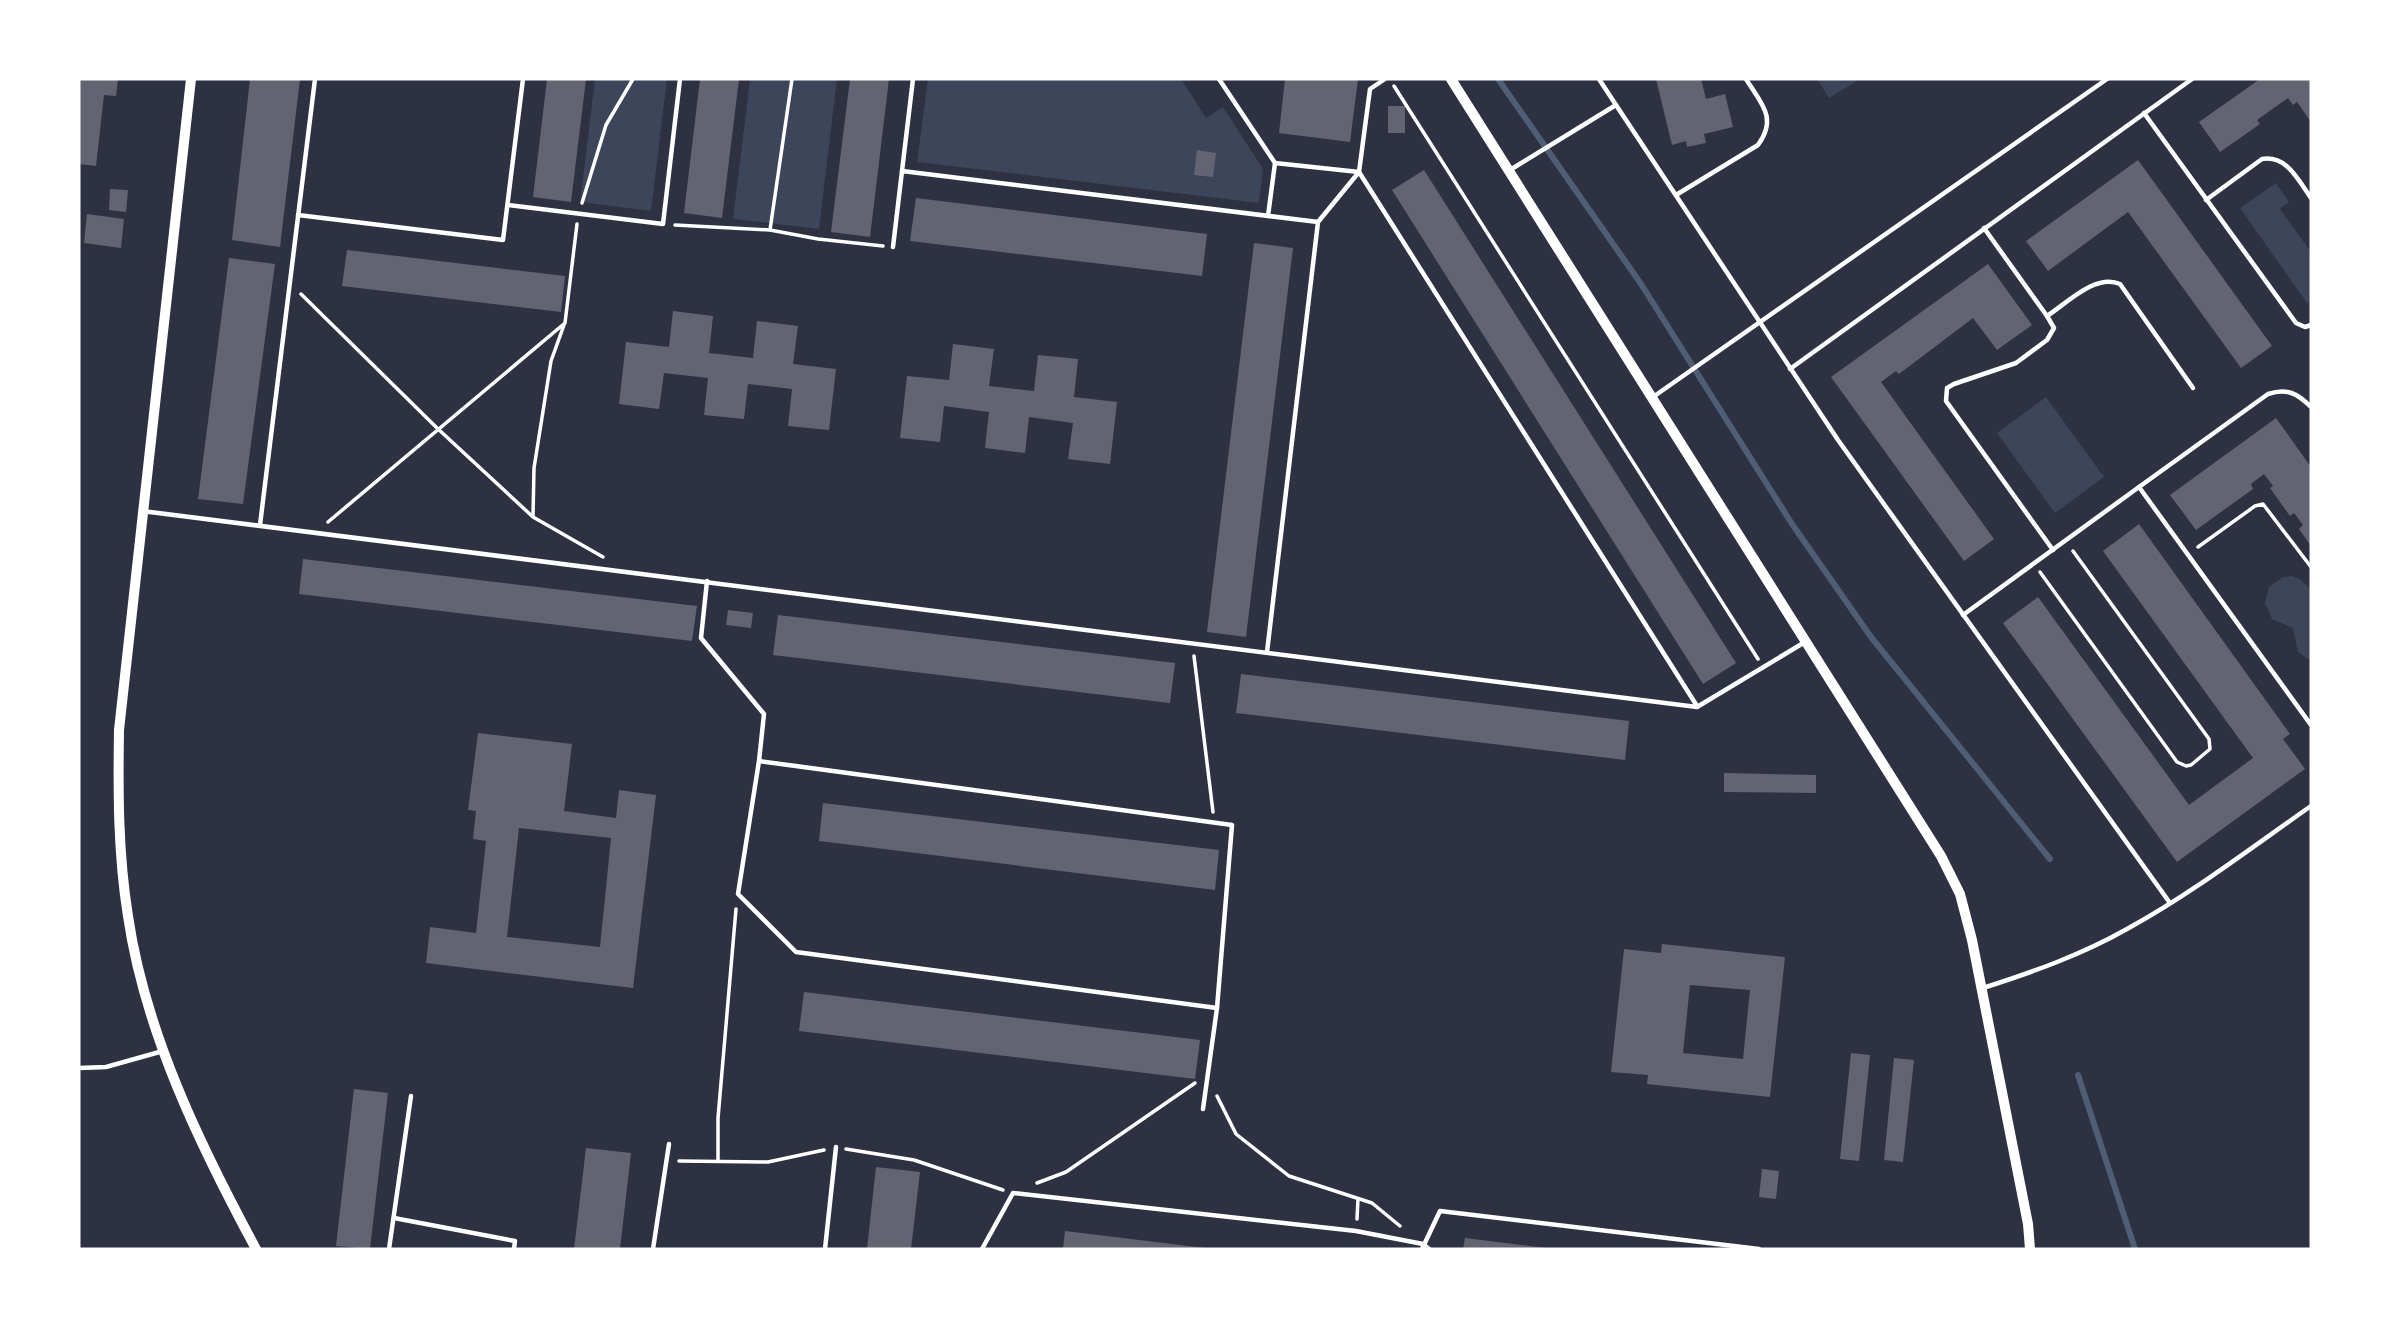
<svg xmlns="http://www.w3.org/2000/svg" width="2390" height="1328" font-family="'Work Sans',sans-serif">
	<rect width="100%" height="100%" fill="#2d3142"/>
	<!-- green -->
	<g fill="#3c4559">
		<path d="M595,79H667L651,211L580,202Z"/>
		<path d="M750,79H837L819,229L733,219Z"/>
		<path d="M928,79H1181L1206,118L1223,107L1263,169L1259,203L917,162Z"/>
		<path d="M1817,79H1860L1829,98Z"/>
		<path d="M2276,183L2289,202L2280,209L2311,252V300L2307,303L2240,208Z"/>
		<path d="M2046,397L2104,477L2055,513L1997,433Z"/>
		<path d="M2292,576L2300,579L2311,590V661L2298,652L2293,628L2272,619L2265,603L2269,587L2283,577Z"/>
	</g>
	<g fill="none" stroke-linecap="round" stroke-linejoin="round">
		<!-- stream -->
		<g stroke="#4f5d75" stroke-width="6">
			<path d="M1498,79L1641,284L1792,524L1871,637L2050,859"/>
			<path d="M2078,1075L2135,1249"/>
		</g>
	</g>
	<!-- building -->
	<g fill="#626471" fill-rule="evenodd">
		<path d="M79,79H118L116,96L104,95L96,166L79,164Z"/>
		<path d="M250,79H300L280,247L232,240Z"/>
		<path d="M547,79H586L571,202L533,197Z"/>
		<path d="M700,79H739L722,218L684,213Z"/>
		<path d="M850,79H889L870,237L831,232Z"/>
		<path d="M1285,79H1358L1350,142L1279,133Z"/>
		<path d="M1656,79H1701L1706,99L1725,94L1733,127L1704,134L1706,143L1687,147L1686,141L1672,145Z"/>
		<path d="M2260,79H2311V122L2297,102L2293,105L2288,98L2257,120L2260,124L2220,152L2199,122Z"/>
		<rect x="1388" y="106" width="17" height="27"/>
		<path d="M1197,150L1216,153L1213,177L1194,175Z"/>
		<path d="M2138,160L2272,346L2241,368L2128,212L2048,271L2026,241Z"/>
		<path d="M1424,170L1736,663L1703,684L1392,190Z"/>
		<path d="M110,189L128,190L126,212L109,210Z"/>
		<path d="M916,198L1207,234L1202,276L910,241Z"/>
		<path d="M87,214L124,219L121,248L84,243Z"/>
		<path d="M1254,243L1293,248L1246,637L1207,632Z"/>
		<path d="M347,250L565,276L561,312L342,286Z"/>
		<path d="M229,258L275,264L243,504L198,499Z"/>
		<path d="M1988,264L2032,325L1997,350L1973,318L1899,374L1896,371L1881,382L1994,539L1964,561L1831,377Z"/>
		<path d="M673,311L713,316L709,353L753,358L757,321L798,326L793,364L836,369L829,430L788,426L792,389L748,384L744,419L704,415L708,378L664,373L659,409L619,404L626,342L669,347Z"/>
		<path d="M953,344L994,349L989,386L1034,391L1038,355L1078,359L1074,397L1117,402L1110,464L1068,459L1073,423L1029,417L1025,453L985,448L989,412L944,406L940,442L900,438L907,376L949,380Z"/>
		<path d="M2276,418L2311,467V546L2299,529L2303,525L2294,513L2290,516L2270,488L2273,486L2264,474L2251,484L2253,489L2196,530L2170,495Z"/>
		<path d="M2139,524L2290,734L2283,739L2305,769L2177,862L2003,623L2038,597L2189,805L2253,758L2103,551Z"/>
		<path d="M303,559L697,606L692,641L299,594Z"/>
		<path d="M728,610L753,613L751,628L726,625Z"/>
		<path d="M778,615L1175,663L1170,703L773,655Z"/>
		<path d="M1241,674L1629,721L1625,760L1236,713Z"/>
		<path d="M478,733L572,744L564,811L616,818L619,790L656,795L633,988L426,963L430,927L476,933L486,841L473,839L476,811L468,810ZM519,828L611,838L600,947L507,937Z"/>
		<path d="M1724,773L1816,775V793L1724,792Z"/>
		<path d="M823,803L1219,850L1215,890L819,841Z"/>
		<path d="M1662,944L1785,957L1770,1097L1647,1084L1648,1075L1611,1072L1624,949L1661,953ZM1690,985L1750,990L1743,1059L1683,1053Z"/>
		<path d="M804,992L1200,1040L1195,1079L799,1031Z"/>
		<path d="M1851,1053L1870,1055L1859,1161L1840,1159Z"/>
		<path d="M1894,1058L1914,1060L1903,1162L1884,1160Z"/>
		<path d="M354,1089L388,1093L370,1249L336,1246Z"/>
		<path d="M586,1148L631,1153L620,1249H574Z"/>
		<path d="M876,1167L920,1172L911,1249H867Z"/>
		<path d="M1762,1169L1779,1171L1776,1199L1759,1197Z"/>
		<path d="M1065,1231L1205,1248V1249H1063Z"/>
		<path d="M1465,1238L1546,1248V1249H1463Z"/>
	</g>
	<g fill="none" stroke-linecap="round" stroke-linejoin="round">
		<!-- path -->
		<g stroke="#fff" stroke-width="3.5">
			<path d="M1394,86L1758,659"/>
			<path d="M582,203L606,125L633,79"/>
			<path d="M675,225L770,230L818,239L883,246"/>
			<path d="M770,230L792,79"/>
			<path d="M301,294L437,428L533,517L603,557"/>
			<path d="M533,516L534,468L551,361L564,325"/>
			<path d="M328,522L565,323L577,224"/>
			<path d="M2198,547L2255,506L2263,504L2311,567"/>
			<path d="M2040,572L2177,762L2186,766L2191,765L2210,749L2209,739L2073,551"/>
			<path d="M1194,656L1213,812"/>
			<path d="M1217,1096L1236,1134L1289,1176L1372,1203L1400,1226"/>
			<path d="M846,1149L914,1160L1003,1190"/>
			<path d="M679,1161L768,1162L824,1150"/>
			<path d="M718,1161V1118L736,909"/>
			<path d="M1037,1183L1066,1172L1195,1083"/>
			<path d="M1357,1219L1358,1199"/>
		</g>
		<!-- service -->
		<g stroke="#fff" stroke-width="4.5">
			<path d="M1219,79L1275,163L1268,216"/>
			<path d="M1599,79L1616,105"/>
			<path d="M2144,113L2296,323L2305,327L2311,325"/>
			<path d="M1275,163L1359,172L1370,89L1385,79"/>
			<path d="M1510,170L1616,105L1838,440L2170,903"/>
			<path d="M902,171L913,79"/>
			<path d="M1676,195L1758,145C1778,118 1761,103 1746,79"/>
			<path d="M2206,200L2262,159C2287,155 2298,180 2311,198"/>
			<path d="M508,205L663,224L680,79"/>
			<path d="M298,215L503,240L523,79"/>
			<path d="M1984,228L2047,316L2054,328L2047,340L2016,363L1954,384L1947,388L1946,401L2053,550"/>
			<path d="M893,247L902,171L1318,222"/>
			<path d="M2047,316C2067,303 2096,273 2120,284L2193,388"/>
			<path d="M1790,369L2192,79"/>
			<path d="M1653,397L2107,79"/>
			<path d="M2311,407C2297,393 2287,388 2268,394L2139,487L2311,725"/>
			<path d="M142,511L1697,707L1805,642"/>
			<path d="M260,525L315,79"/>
			<path d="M707,581L701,638L764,714L759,761L738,894L796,952L1217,1008"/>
			<path d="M1963,615L2139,487"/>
			<path d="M1267,652L1318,222L1359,172L1697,706"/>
			<path d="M759,761L1232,825L1217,1008L1203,1109"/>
			<path d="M1983,988C2033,972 2081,955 2127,929C2191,894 2251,848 2311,806"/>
			<path d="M79,1068L106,1067L163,1051"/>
			<path d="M394,1218L515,1241L514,1249"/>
			<path d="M389,1249L411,1096"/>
			<path d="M653,1249L669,1144"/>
			<path d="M825,1249L836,1147"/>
			<path d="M982,1249L1013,1193L1356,1231L1423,1244L1429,1249"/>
			<path d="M1422,1249L1440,1211L1759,1249"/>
		</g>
		<!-- tertiary -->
		<g stroke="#fff" stroke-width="10">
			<path d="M191,79L119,730C118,792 118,854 128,916C145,1033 201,1147 256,1249"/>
			<path d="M1451,79L1941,856L1960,894L1972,940L2028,1224L2030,1249"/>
		</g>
	</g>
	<!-- border -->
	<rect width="2390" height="1328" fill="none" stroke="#ffffff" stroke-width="161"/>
</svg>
